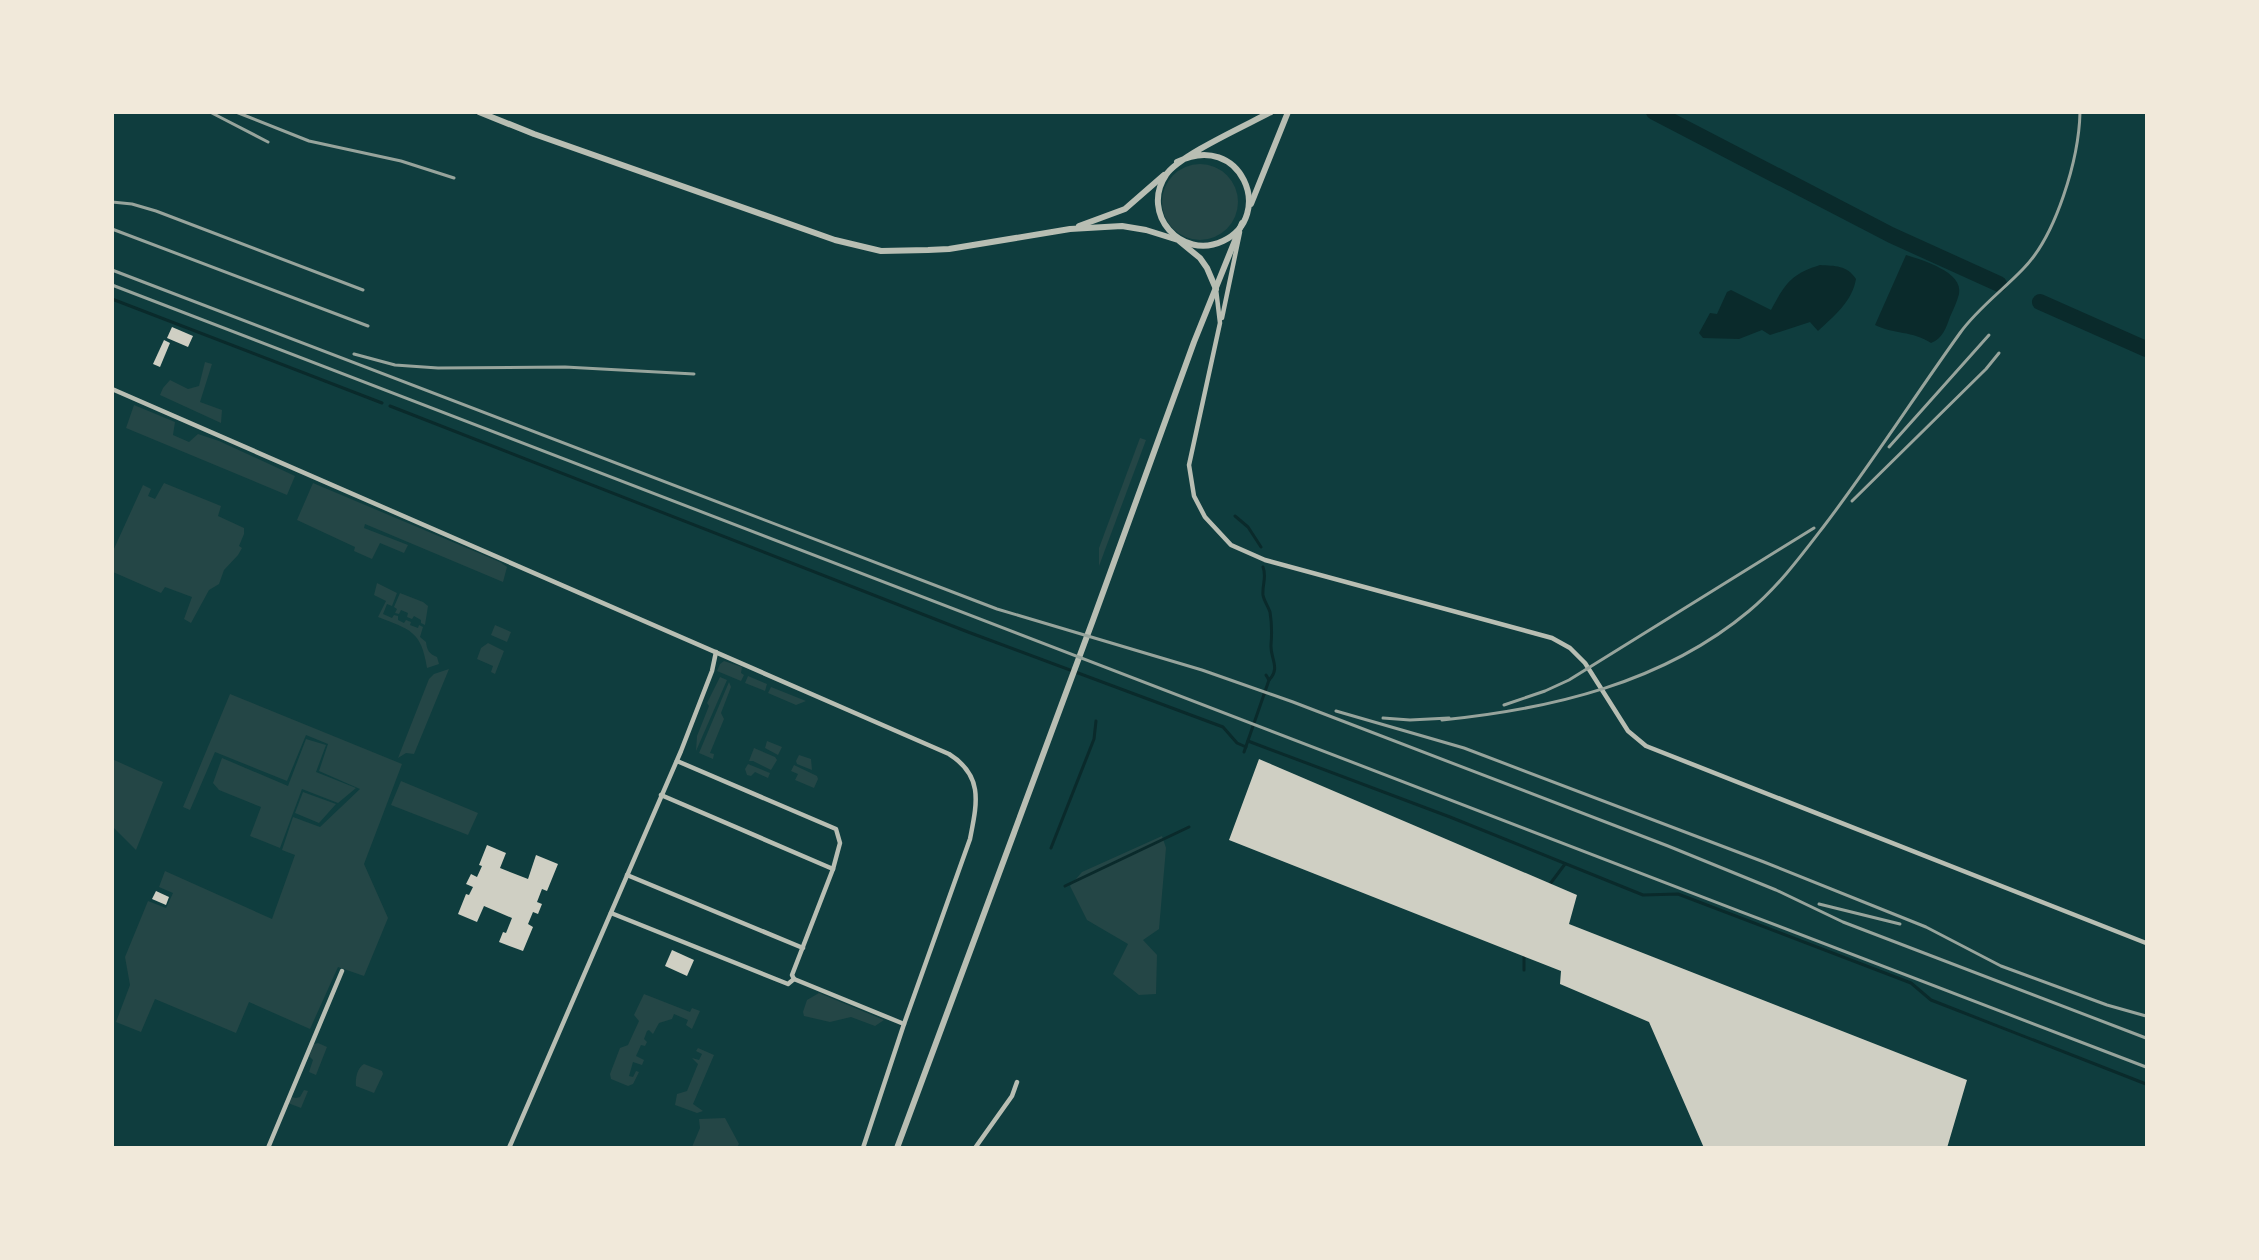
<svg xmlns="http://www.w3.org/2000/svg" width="2259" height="1260" font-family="'Golos Text',sans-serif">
	<rect width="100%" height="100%" fill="#0f3d3e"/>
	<!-- green -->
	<g fill="#244646">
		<circle cx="1200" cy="202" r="38"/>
		<path d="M205,362L212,364L200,402L222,410L221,423L160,395L163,388L170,380L188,389L199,386Z"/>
		<path d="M134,405L175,422L173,435L189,442L198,434L219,441L295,476L287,495L126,428Z"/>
		<path d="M1140,438L1146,440L1099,566V548Z"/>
		<path d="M164,483L221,506L218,516L244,528V534L239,546L242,548L238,555L224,570L219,584L209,590L191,623L184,619L192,597L165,587L161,593L113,572V551L143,485L151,489L148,496L155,499Z"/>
		<path d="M313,483L500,562L507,567L503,582L365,524L364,528L408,545L404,553L380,543L372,559L354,551L355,547L297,520Z"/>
		<path d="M377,583L397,593L392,606L387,604L383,614L392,618L394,615L398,616V620L404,623L406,620L411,622L410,625L418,628L419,625L423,627L420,637L426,642C427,650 429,654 437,657L439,664L427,668C421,630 410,630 378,617L386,601L374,595Z"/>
		<path d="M400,593L423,602L428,606L425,625L421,623V620L414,616L412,619L407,617L408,613L401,610L399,614L395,613L397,609L394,607Z"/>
		<path d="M495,625L511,632L507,642L491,635Z"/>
		<path d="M488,643L504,651L495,674L491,672L493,666L477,659L481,648Z"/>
		<path d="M724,661L742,667L741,673L744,675L741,681L717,671L720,664Z"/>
		<path d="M449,669L414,754L406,753L398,758L429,679L434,674Z"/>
		<path d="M748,676L767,684L765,691L745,683Z"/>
		<path d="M720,677L727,680L696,751L697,736L709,706L707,703Z"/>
		<path d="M729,682L731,687L721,713L724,719L710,753L714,754L713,759L699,753Z"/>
		<path d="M771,687L806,701L796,705L768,693Z"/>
		<path d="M230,694L402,764L364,864L388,918L364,976L338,967L310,1029L249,1002L236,1033L155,999L141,1032L116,1022L130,985L125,957L148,901L166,908L173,893L159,887L165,871L272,919L295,855L282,850L293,817L320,827L360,789L319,771L328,744L306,735L287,781L215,752L190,810L183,807Z"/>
		<path d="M306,739L326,745L316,772L356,788L338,803L302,789L280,848L250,836L261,807L219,790L213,783L222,758L288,786Z"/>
		<path d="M767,741L782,747L778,755L765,748Z"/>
		<path d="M754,748L775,757L777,760L771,770L753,761H749Z"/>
		<path d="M799,755L811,759L812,770L797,764L796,761Z"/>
		<path d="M112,759L163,782L136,850L113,827Z"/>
		<path d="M748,764L770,773L768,778L755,772L751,776L747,775L745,769Z"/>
		<path d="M794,765L817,776L818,779L814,788L795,780L798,774L791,771Z"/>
		<path d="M401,781L478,813L468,835L391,805Z"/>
		<path d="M303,792L336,804L319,823L295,813Z"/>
		<path d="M1162,836L1166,848L1159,929L1143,940L1157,955L1156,994L1139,995L1113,974L1128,944L1087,920L1070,886L1082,872Z"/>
		<path d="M819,993L884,1020L875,1026L851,1017L830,1022L804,1016L803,1012L807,1000Z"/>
		<path d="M644,994L690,1012L692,1008L700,1011L692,1029L686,1025L688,1020L674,1014L672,1019L659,1023L653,1034L649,1030L647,1031L644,1039L647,1042L645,1046L641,1045L636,1056L644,1060L642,1065L633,1062L629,1076L633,1077L636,1071L639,1072L633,1084L628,1086L611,1079L610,1074L620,1048L628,1045L639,1021L634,1015Z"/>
		<path d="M318,1043L327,1047L316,1075L309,1072L313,1060L309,1056L314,1044Z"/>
		<path d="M698,1048L714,1055L693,1104L703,1111L697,1113L675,1105L677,1094L687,1091L698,1064L692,1058L699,1060L702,1054L696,1051Z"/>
		<path d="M364,1064L382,1071L383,1074L374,1093L356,1086C355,1079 357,1068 364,1064Z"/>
		<path d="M304,1090L308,1091L301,1108L288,1103L291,1097L296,1098L300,1097Z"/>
		<path d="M725,1118L739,1144L737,1147H692L700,1128L699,1119Z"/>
	</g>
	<!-- water -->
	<g fill="#0a2a2b">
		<path d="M1906,255C1922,260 1964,272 1959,294C1957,302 1953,310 1950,317C1946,328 1943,338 1931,343C1914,331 1892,334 1875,325Z"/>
		<path d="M1820,265C1835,266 1847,265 1856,279C1852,302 1834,316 1818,331L1810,322L1770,335L1762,330L1739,339L1703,338L1699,333L1710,313L1717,314L1727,292L1731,290L1771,310C1785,284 1791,274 1820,265Z"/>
	</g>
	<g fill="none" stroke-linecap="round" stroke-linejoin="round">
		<!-- stream -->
		<g stroke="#0a2a2b" stroke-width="3">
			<path d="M112,299L382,403"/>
			<path d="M390,406L968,632L1223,727L1237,743L1246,747"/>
			<path d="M1235,516L1248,527L1261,547"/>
			<path d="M1263,567C1267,577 1262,585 1263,595C1264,601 1268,606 1270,612C1272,624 1272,633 1271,645C1270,658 1281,668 1269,680"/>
			<path d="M1248,741L1450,817L1643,895L1678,894L1911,983L1931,1000L2146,1084"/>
			<path d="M1244,752L1269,680L1266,675"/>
			<path d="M1051,848L1094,739L1096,721"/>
			<path d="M1550,884L1565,864"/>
			<path d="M1065,886L1189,827"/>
			<path d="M1524,970V957"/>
		</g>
		<!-- river -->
		<g stroke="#0a2a2b" stroke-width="16">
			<path d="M1654,112L1891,235L1999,284"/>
			<path d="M2040,302L2146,349"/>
		</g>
	</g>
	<!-- building -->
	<g fill="#cfcfc3">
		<path d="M172,327L193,336L188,347L167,338Z"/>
		<path d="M164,340L170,343L160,367L153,364Z"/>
		<path d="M1259,759L1577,895L1569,924L1967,1080L1947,1148H1704L1649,1022L1560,984L1561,971L1229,840Z"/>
		<path d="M487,845L506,853L500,868L528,879L536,855L558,864L547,891L542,889L537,902L542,904L538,914L533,912L528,924L533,927L523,951L499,942L503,932L506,933L512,918L484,906L477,922L458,914L466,894L469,895L473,887L466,884L471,874L477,877L482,866L479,865Z"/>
		<path d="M156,891L169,897L166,905L152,899Z"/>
		<path d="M672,950L694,960L687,976L665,966Z"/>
	</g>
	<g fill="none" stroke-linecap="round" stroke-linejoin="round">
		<!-- minor -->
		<g stroke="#b8beb3" stroke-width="4.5">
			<path d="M1216,289L1220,323L1189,465L1194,496L1205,517L1231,545L1265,560L1552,638L1570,648L1585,663L1628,731L1646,746L2146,943"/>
			<path d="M1222,318L1240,232"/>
			<path d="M112,389L949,754C984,776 977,803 970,839L904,1024L863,1148"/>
			<path d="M661,795L833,869L840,843L836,829L677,761"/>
			<path d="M833,869L792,975L794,979L904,1024"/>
			<path d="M627,875L803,948"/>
			<path d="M611,913L788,984L794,979"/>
			<path d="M268,1148L342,971"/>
			<path d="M509,1148L681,751L712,671L716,652"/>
			<path d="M975,1148L1012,1096L1017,1082"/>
		</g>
		<!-- tertiary -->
		<g stroke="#b8beb3" stroke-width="6">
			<path d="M479,112L534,134L835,240L881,251L928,250L949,249L1070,229L1122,226L1146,230L1178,240L1200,258L1207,268L1216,289"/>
			<path d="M1177,162C1241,130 1276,216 1223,241C1181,261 1140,213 1166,175C1178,156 1247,125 1271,112"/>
			<path d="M1251,204L1288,112"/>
			<path d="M1079,226L1125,209L1164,175"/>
			<path d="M897,1148L1093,620L1194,342L1242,223"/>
		</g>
		<!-- rail -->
		<g stroke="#97a49c" stroke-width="3">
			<path d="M210,112L268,142"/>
			<path d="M236,112L309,141L401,161L454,178"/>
			<path d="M112,202L132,204L156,211L363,290"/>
			<path d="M112,229L368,326"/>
			<path d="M112,270L997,609L1202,670L1293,702L1668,846L1776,890L1843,922L2146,1038"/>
			<path d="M112,285C790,548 1468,807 2146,1067"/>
			<path d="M354,354L395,365L438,368L565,367L694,374"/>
			<path d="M1889,447L1989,335"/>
			<path d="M1852,501L1986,369L1999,353"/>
			<path d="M1504,705L1545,691L1569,680L1814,528"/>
			<path d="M1336,711L1464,748L1764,862L1926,927L2001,966L2107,1005L2146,1016"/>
			<path d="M1383,718L1410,720L1449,718"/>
			<path d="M1442,720C1551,709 1663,683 1749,611C1778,587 1801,556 1824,526C1872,463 1914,397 1960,333C1977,309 2002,291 2023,269C2056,236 2079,159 2080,112"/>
			<path d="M1819,904L1900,924"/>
		</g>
	</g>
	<!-- border -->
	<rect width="2259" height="1260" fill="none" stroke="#f1e9da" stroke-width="228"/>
</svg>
